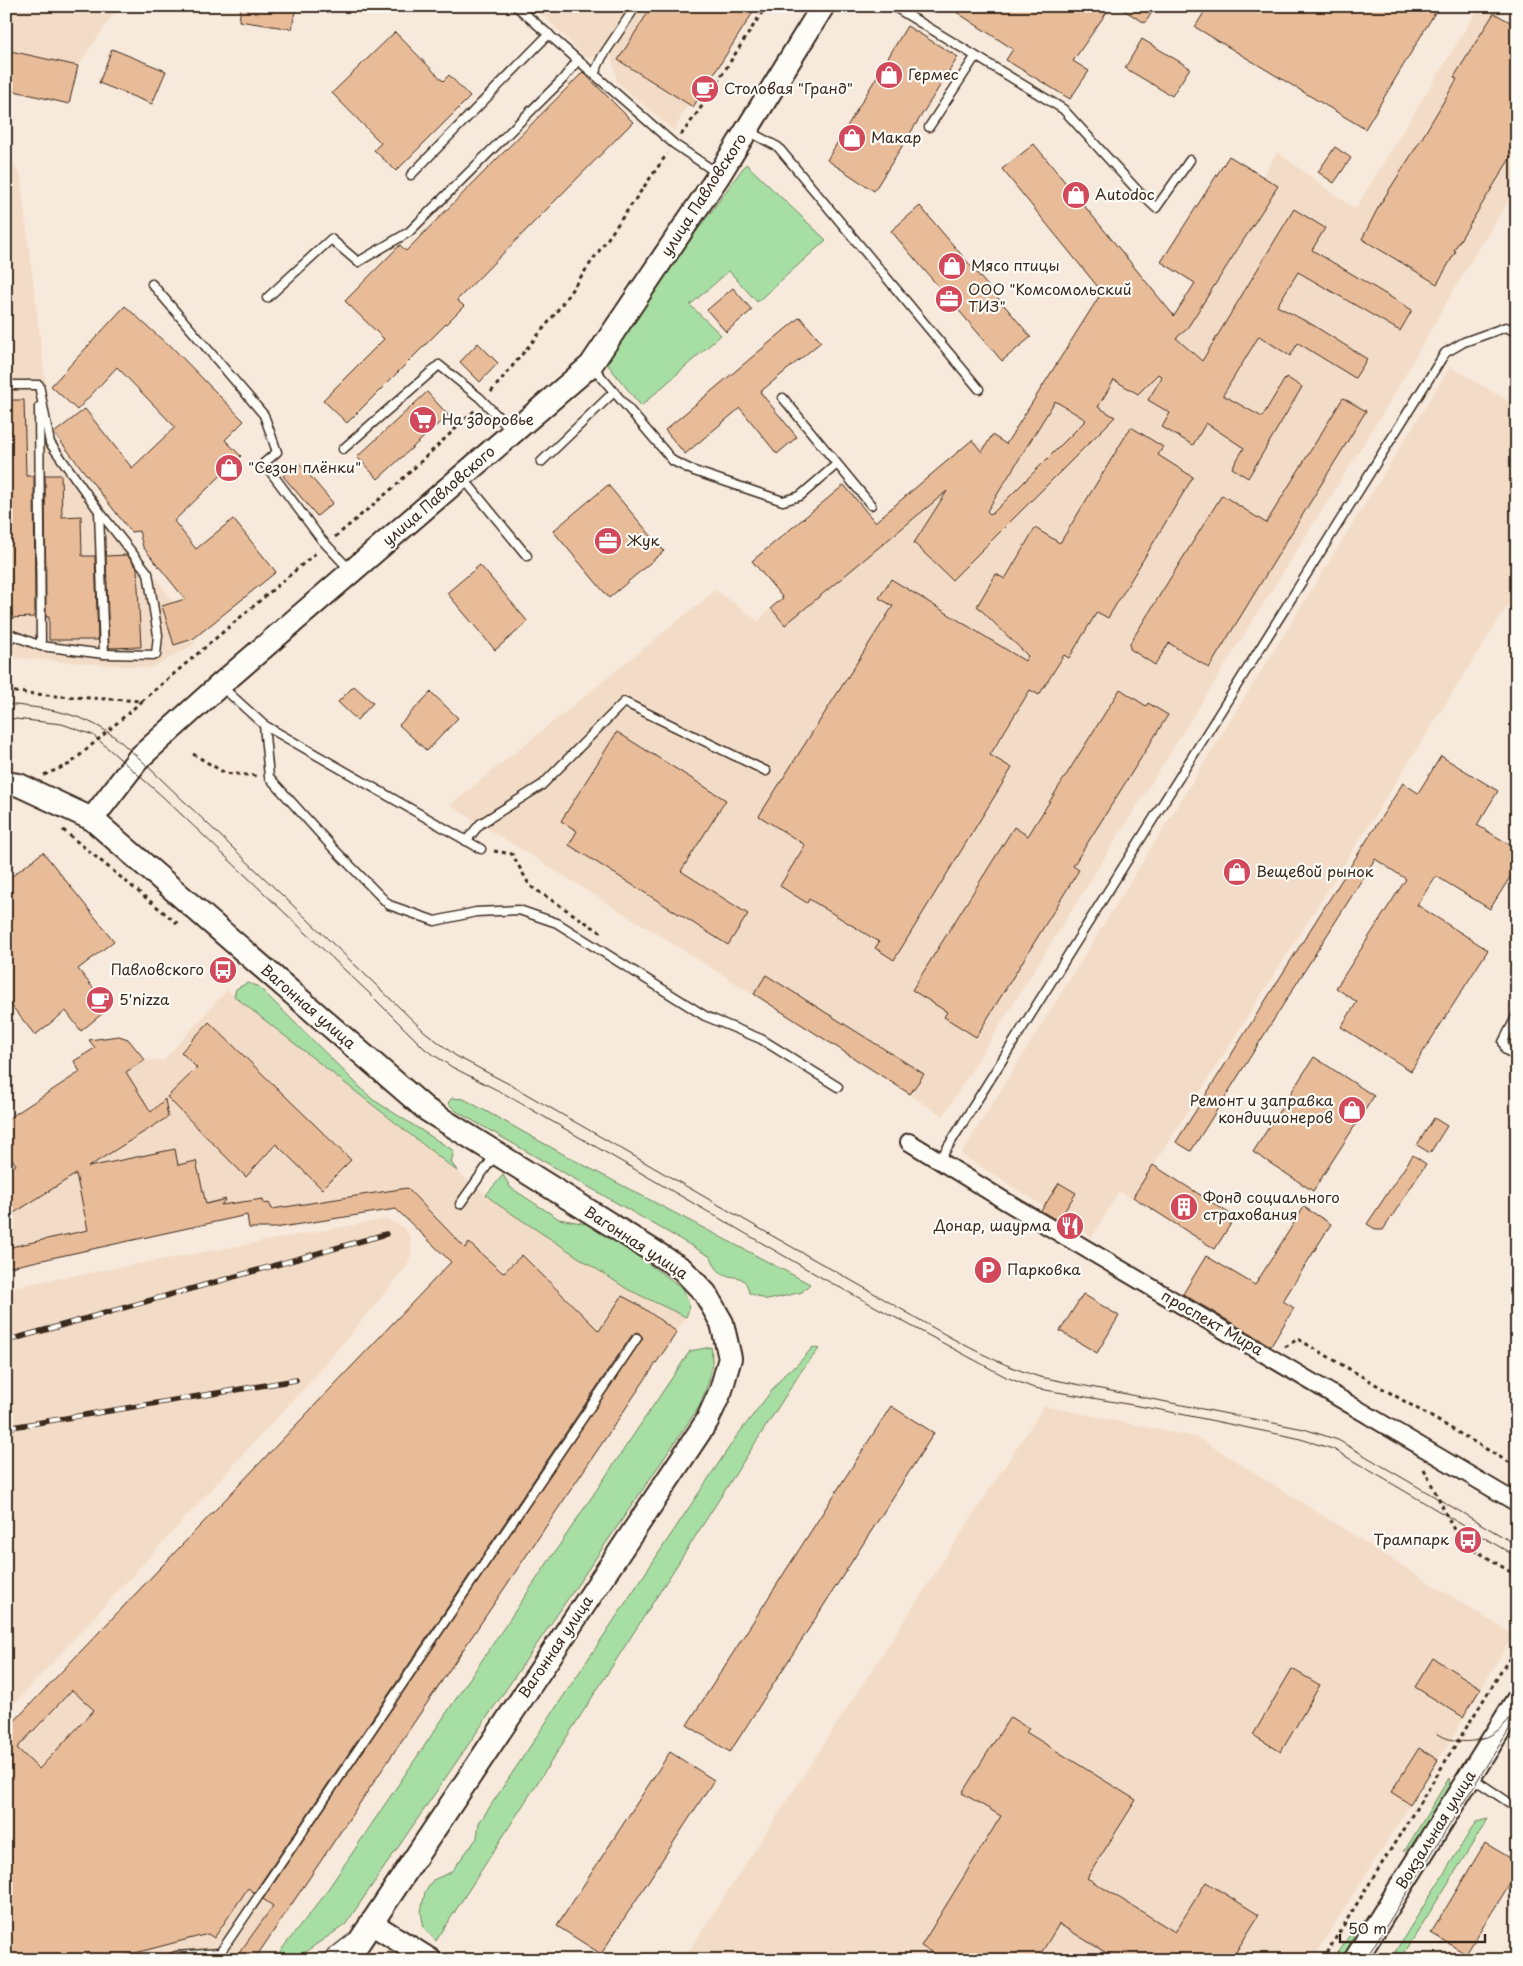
<svg xmlns="http://www.w3.org/2000/svg" width="1523" height="1966" font-family="'Playpen Sans',sans-serif">
	<rect width="100%" height="100%" fill="#f7e9db"/>
	<filter id="ink" filterUnits="userSpaceOnUse"><feTurbulence type="fractalNoise" baseFrequency=".02" numOctaves="2"/><feDisplacementMap in="SourceGraphic" scale="10" xChannelSelector="R" yChannelSelector="G"/><feConvolveMatrix kernelMatrix="1 2 1 2 8 2 1 2 1" color-interpolation-filters="sRGB"/></filter>
	<g filter="url(#ink)">
		<!-- built -->
		<g fill="#f3dcc7">
			<path d="M6,6H119L78,66L6,50Z"/>
			<path d="M534,6H757L693,107L688,104L674,131L617,82L612,57H585Z"/>
			<path d="M1480,6H1485L1517,26V186L1453,291L1389,403L943,1116L726,977L450,805L716,590L758,621L771,608L972,440L985,447L992,435L1006,443L1102,292L1185,330L1174,316L1263,177L1277,152L1355,209Z"/>
			<path d="M6,158L20,174L52,437L174,603L188,641L197,643L151,668L17,658L6,653Z"/>
			<path d="M1450,367L1517,406V591L1132,1199L1119,1191L1092,1237L961,1154Z"/>
			<path d="M227,990L500,1206L627,1289L686,1317L286,1915L254,1960H6V1730L451,1262L396,1209L275,1228H249L246,1215L6,1268V1150L145,1060L163,1061Z"/>
			<path d="M386,1219L403,1227L410,1236L412,1251L407,1266L318,1373L6,1713V1288Z"/>
			<path d="M1044,1406L1199,1438L1513,1635L1450,1741L1312,1960H683Z"/>
		</g>
		<!-- green -->
		<g fill="#a6dea3" stroke="#708460">
			<path d="M746,164L826,240L757,302L729,271L690,305L721,335L641,406L603,359Z"/>
			<path d="M247,983L258,986L372,1099L454,1151L451,1162L458,1172L234,996L236,989Z"/>
			<path d="M452,1098L464,1099L572,1159L810,1284L802,1292L768,1300L749,1293C745,1270 732,1282 719,1271C715,1268 713,1261 711,1257L456,1111L448,1103Z"/>
			<path d="M503,1175L511,1188L559,1219L593,1225L680,1286C687,1297 692,1305 686,1317L627,1289L500,1206L486,1195Z"/>
			<path d="M711,1347C715,1369 707,1387 699,1407L345,1925L293,1960H273L320,1901L690,1351Z"/>
			<path d="M813,1347L819,1349L802,1370L436,1941L424,1928L421,1912L425,1892L433,1880L451,1872L477,1838L479,1823L736,1437L787,1371L796,1366Z"/>
			<path d="M1449,1778L1450,1784L1448,1790L1420,1838L1404,1852Z"/>
			<path d="M1488,1819L1400,1960H1390L1476,1822Z"/>
			<path d="M1356,1925L1348,1955L1345,1960H1334Z"/>
		</g>
		<!-- building -->
		<g fill="#e9bc99" stroke="#3b2a1e" fill-rule="evenodd">
			<path d="M241,6H296L292,29L239,21Z"/>
			<path d="M652,6H757L693,107L618,60Z"/>
			<path d="M947,6H1111L1073,61L1089,71L1070,99L1006,60L1013,49Z"/>
			<path d="M1117,6H1156L1145,23Z"/>
			<path d="M1208,6H1439L1365,129L1195,27Z"/>
			<path d="M1494,13L1517,26V147L1454,250L1456,251L1437,284L1362,239L1379,206L1422,138L1457,79L1454,77Z"/>
			<path d="M907,26L958,57L874,191L827,160Z"/>
			<path d="M395,32L443,81L449,75L470,97L396,171L374,150L381,143L332,93Z"/>
			<path d="M1142,39L1190,68L1172,96L1125,68Z"/>
			<path d="M112,49L166,71L152,104L99,83Z"/>
			<path d="M6,50L78,66L69,104L6,89Z"/>
			<path d="M583,72L633,122L457,300L464,306L347,423L323,400L384,339L345,301L400,245L406,251Z"/>
			<path d="M1034,144L1174,316L1195,283L1161,262L1229,156L1278,186L1186,330L1176,338L1202,361L1294,209L1325,228L1312,250L1412,310L1400,331L1298,272L1277,306L1313,325L1367,359L1355,378L1298,343L1290,356L1259,336L1223,395L1262,417L1286,377L1302,387L1248,478L1232,468L1244,448L1206,423L1193,445L1162,427L1170,413L1148,400L1162,377L1158,374L1138,394L1114,380L1098,407L1115,417L952,580L914,543L947,491L785,625L771,608L783,598L752,561L844,485L875,522L972,440L982,452L992,435L1006,444L1102,292L1002,169ZM1055,401L1086,420L991,515L987,511Z"/>
			<path d="M1335,147L1351,158L1334,183L1318,172Z"/>
			<path d="M920,206L1031,337L1002,361L891,231Z"/>
			<path d="M733,288L752,310L726,332L707,310Z"/>
			<path d="M125,306L168,345L169,344L244,421L225,440L241,456L174,521L196,549L233,519L276,572L193,639L174,645L162,606L185,599L143,547L139,531L131,532L54,433L85,409L132,468L175,427L117,367L77,410L51,386Z"/>
			<path d="M800,317L821,342L760,392L797,437L777,454L740,408L685,454L665,430Z"/>
			<path d="M478,343L498,363L480,382L460,362Z"/>
			<path d="M427,392L448,415L378,479L357,457Z"/>
			<path d="M1343,398L1366,411L1209,668L1169,643L1155,665L1130,649V643L1222,495L1266,523Z"/>
			<path d="M6,400H24L26,476H34L35,617L6,618Z"/>
			<path d="M1131,427L1163,447L1158,455L1193,477L1108,618L1097,612L1069,658L1064,655L1039,695L1030,690L990,755L1012,768L894,960L875,948L879,942L809,899L807,903L780,886L805,845L759,816L893,606L879,598L891,579L1025,661L1028,656L977,606L996,574L1005,579L1035,528L1060,543Z"/>
			<path d="M299,463L333,503L317,516L283,476Z"/>
			<path d="M45,475H61L62,517L81,516L82,556H95L98,640H49V617H46Z"/>
			<path d="M608,485L664,551L609,598L553,531Z"/>
			<path d="M127,555L137,568L141,647L109,648L106,556Z"/>
			<path d="M480,565L528,622L495,650L447,593Z"/>
			<path d="M354,686L373,703L357,720L338,702Z"/>
			<path d="M1120,689L1146,706L1148,703L1168,715L1073,866L1079,870L976,1037L944,1017L947,1012L912,990L1014,827L1028,836Z"/>
			<path d="M431,692L458,718L427,751L399,725Z"/>
			<path d="M617,732L726,800L681,871L748,914L728,945L569,845L577,831L561,821Z"/>
			<path d="M1441,756L1498,791L1477,825L1517,849V866L1490,909L1436,876L1417,905L1488,950L1411,1071L1341,1027L1357,1002L1336,988L1406,879L1375,859L1191,1151L1176,1142L1403,783L1418,793Z"/>
			<path d="M43,852L114,941L78,969L109,1008L81,1031L66,1011L35,1035L6,999V881Z"/>
			<path d="M766,975L924,1074L910,1094L754,994Z"/>
			<path d="M209,1022L351,1160L322,1189L276,1144L246,1177L167,1097L197,1068L181,1052Z"/>
			<path d="M119,1036L128,1039L145,1060L126,1072L151,1112L165,1099L168,1117L88,1167L175,1149L178,1165L196,1161L206,1204L226,1199L221,1205L263,1199L264,1204L269,1203L272,1209L407,1188L465,1248L469,1243L503,1273L522,1255L599,1331L622,1296L639,1305L677,1332L254,1960H234L273,1906L263,1899L643,1338L638,1332L632,1335L254,1893L248,1888L214,1938L208,1934L108,1960H6V1730L451,1262L396,1209L275,1228H249L247,1215L6,1268V1248L88,1230L76,1174L6,1218V1170L16,1165L6,1150V1120L80,1072L74,1061L95,1048L89,1040ZM72,1690L94,1710L39,1769L17,1748Z"/>
			<path d="M1314,1057L1374,1096L1313,1191L1253,1152Z"/>
			<path d="M1434,1118L1447,1126L1430,1153L1417,1145Z"/>
			<path d="M1413,1155L1426,1164L1383,1230H1377L1367,1224Z"/>
			<path d="M1153,1165L1235,1217L1215,1249L1133,1197Z"/>
			<path d="M1059,1183L1076,1193L1058,1221L1041,1211Z"/>
			<path d="M1304,1207L1331,1224L1283,1301L1294,1308L1271,1346L1183,1294L1206,1256L1255,1285Z"/>
			<path d="M1083,1294L1119,1316L1097,1353L1060,1331Z"/>
			<path d="M891,1406L934,1433L730,1752L687,1725Z"/>
			<path d="M1433,1658L1481,1688L1463,1717L1415,1687Z"/>
			<path d="M1292,1669L1320,1685L1281,1752L1253,1735Z"/>
			<path d="M1010,1717L1029,1729L1026,1732L1136,1800L1087,1878L1175,1932L1206,1882L1259,1915L1231,1960H1118L1059,1924L1037,1960H944L921,1946L1001,1816L962,1793Z"/>
			<path d="M1419,1748L1438,1760L1410,1804L1391,1792Z"/>
			<path d="M670,1752L714,1780L601,1954L557,1926Z"/>
			<path d="M1485,1843L1517,1862V1872L1466,1954L1431,1933Z"/>
		</g>
		<g fill="none" stroke-linecap="round" stroke-linejoin="round">
			<defs>
				<g id="lane">
					<path d="M516,6L674,144L717,173"/>
					<path d="M893,6L1063,109L1137,190L1156,208L1190,160"/>
					<path d="M594,74L602,57L636,6"/>
					<path d="M929,127L975,57"/>
					<path d="M748,131L778,147L979,389"/>
					<path d="M411,175L549,34"/>
					<path d="M152,284L264,415L277,452L264,463L321,539L350,570"/>
					<path d="M267,298L331,239L358,262L409,232L563,79L578,60"/>
					<path d="M592,366L673,461L694,471L783,501L800,496L837,464"/>
					<path d="M6,385H39L50,443L99,511L148,573L158,635L156,655L104,654"/>
					<path d="M783,398L871,505"/>
					<path d="M343,449L439,365L480,398L512,431"/>
					<path d="M541,462L614,392"/>
					<path d="M463,478L527,556"/>
					<path d="M6,646L12,635L41,646L39,407"/>
					<path d="M41,646L104,654L99,511"/>
					<path d="M221,686L264,725L481,849"/>
					<path d="M264,725L269,777L333,848L389,905L435,921L476,912L519,910L557,923L705,1016L761,1039L838,1087"/>
					<path d="M466,841L480,824L542,785L624,702L766,771"/>
					<path d="M1517,1015L1503,1042L1506,1050L1517,1057"/>
					<path d="M939,1161L1445,353L1464,342L1506,327L1517,333"/>
					<path d="M460,1204L495,1155"/>
					<path d="M1471,1777L1517,1808"/>
					<path d="M167,1960L176,1956L220,1953L637,1338"/>
					<path d="M324,1960L352,1938"/>
				</g>
				<path id="street" d="M909,1142L1005,1201L1517,1503"/>
				<g id="secondary">
					<path d="M6,783L19,785L92,819L427,1110L682,1269L705,1293L722,1323L730,1358L721,1390L707,1421L347,1960"/>
					<path d="M92,819L139,758L220,685L591,365L719,175L823,6"/>
					<path d="M371,1923L430,1960"/>
					<path d="M1355,1960L1517,1701"/>
				</g>
			</defs>
			<!-- lane casing -->
			<use href="#lane" stroke="#3b2a1e" stroke-width="11"/>
			<!-- street casing -->
			<use href="#street" stroke="#3b2a1e" stroke-width="20"/>
			<!-- secondary casing -->
			<use href="#secondary" stroke="#3b2a1e" stroke-width="26"/>
			<!-- path -->
			<g stroke="#3b2a1e" stroke-width="3" stroke-dasharray="4 4" stroke-linecap="butt">
				<path d="M681,135L698,112L766,6"/>
				<path d="M491,392L552,318L667,154"/>
				<path d="M335,537L394,487L475,410"/>
				<path d="M6,691L56,696L142,701L317,552"/>
				<path d="M193,754L225,773L257,776"/>
				<path d="M44,775L70,764L142,701"/>
				<path d="M63,830L178,924"/>
				<path d="M494,851L512,854L530,886L602,933"/>
				<path d="M1285,1347L1298,1339L1517,1467"/>
				<path d="M1424,1469L1459,1540L1517,1576"/>
				<path d="M1322,1960L1517,1646"/>
			</g>
			<!-- lane -->
			<use href="#lane" stroke="#fdfcf7" stroke-width="8"/>
			<!-- street -->
			<use href="#street" stroke="#fdfcf7" stroke-width="16"/>
			<!-- secondary -->
			<use href="#secondary" stroke="#fdfcf7" stroke-width="22"/>
			<!-- tram -->
			<g stroke="#3b2a1e" stroke-width="1">
				<path d="M6,704C42,708 75,711 106,731C118,738 128,749 139,758L424,1031L456,1056L509,1084C626,1151 743,1220 861,1286C917,1317 979,1359 1040,1377L1304,1429L1338,1440L1517,1545"/>
				<path d="M6,718L62,724L93,735L162,796L368,992L425,1049L452,1067L503,1093L824,1279L1006,1377L1034,1388L1156,1409L1297,1438L1333,1449L1517,1557"/>
				<path d="M1437,1734C1460,1746 1484,1744 1503,1726C1509,1721 1513,1712 1517,1706"/>
				<path d="M1365,1960L1517,1717"/>
			</g>
			<defs>
				<g id="rail">
					<path d="M6,1341L386,1234"/>
					<path d="M6,1428L296,1380"/>
				</g>
			</defs>
			<!-- rail casing -->
			<use href="#rail" stroke="#3b2a1e" stroke-width="5.5"/>
			<!-- rail -->
			<use href="#rail" stroke="#fdfcf7" stroke-width="4" stroke-dasharray="11" stroke-linecap="butt"/>
		</g>
	</g>
	<!-- icons -->
	<defs>
		<symbol id="shop-disc" viewBox="-11 -11 22 22"><circle r="9.5" fill="#d1495b" stroke="#fdfcf7"/><path d="M-5-2.5h2.3a2.7 3.5 0 0 1 5.4 0H5L5.5 6h-11ZM-1.5-2.5h3a1.5 2.3 0 0 0-3 0Z" fill="#fff"/></symbol>
		<symbol id="cafe-disc" viewBox="-11 -11 22 22"><circle r="9.5" fill="#d1495b" stroke="#fdfcf7"/><path d="M-5.5-4.5H6V0H3Q3 3.5 0 3.5H-2.5Q-5.5 3.5-5.5 0ZM3-3.2v2h1.7v-2ZM-6 4.5H4V6H-6Z" fill="#fff"/></symbol>
		<symbol id="office-disc" viewBox="-11 -11 22 22"><circle r="9.5" fill="#d1495b" stroke="#fdfcf7"/><path d="M-6-3h4V-5.5h4V-3h4V5H-6ZM-1-4.5V-3h2v-1.5ZM-6 0V1H6V0Z" fill="#fff"/></symbol>
		<symbol id="supermarket-disc" viewBox="-11 -11 22 22"><circle r="9.5" fill="#d1495b" stroke="#fdfcf7"/><path d="M-6-5.5h2.5l.6 2H6L4.5 2H-2.5L-4.4-4H-6ZM-1.5 3.2a1.3 1.3 0 1 0 .1 0ZM3 3.2a1.3 1.3 0 1 0 .1 0Z" fill="#fff"/></symbol>
		<symbol id="bus-disc" viewBox="-11 -11 22 22"><circle r="9.5" fill="#d1495b" stroke="#fdfcf7"/><path d="M-5-6H5V4H4V6H2V4H-2V6H-4V4H-5ZM-3.5-4V0h7V-4ZM-3.5 1.2v1.5H-2V1.2ZM2 1.2v1.5H3.5V1.2Z" fill="#fff"/></symbol>
		<symbol id="building-disc" viewBox="-11 -11 22 22"><circle r="9.5" fill="#d1495b" stroke="#fdfcf7"/><path d="M-4-6H4V6H1V3H-1V6H-4ZM-2.5-4.3h1.7v1.8h-1.7ZM.8-4.3h1.7v1.8H.8ZM-2.5-1h1.7V.8h-1.7ZM.8-1h1.7V.8H.8Z" fill="#fff"/></symbol>
		<symbol id="restaurant-disc" viewBox="-11 -11 22 22"><circle r="9.5" fill="#d1495b" stroke="#fdfcf7"/><path d="M-5-6h1v4h1v-4h1v4h1v-4h1v5L-1.5 .5V6h-2V.5L-5-1ZM5-6V6H3V1.5H1.5Q1.5-4 5-6Z" fill="#fff"/></symbol>
		<symbol id="parking-disc" viewBox="-11 -11 22 22"><circle r="9.5" fill="#d1495b" stroke="#fdfcf7"/><path d="M-3.5-5.5H1a3.5 3.5 0 0 1 0 7H-1V5.5H-3.5ZM-1-3.4V-.6H.8a1.4 1.4 0 0 0 0-2.8Z" fill="#fff"/></symbol>
	</defs>
	<g fill-rule="evenodd">
		<use href="#shop-disc" x="873" y="59" width="32" height="32"/>
		<use href="#cafe-disc" x="689" y="73" width="32" height="32"/>
		<use href="#shop-disc" x="836" y="122" width="32" height="32"/>
		<use href="#shop-disc" x="1060" y="179" width="32" height="32"/>
		<use href="#shop-disc" x="936" y="250" width="32" height="32"/>
		<use href="#office-disc" x="933" y="283" width="32" height="32"/>
		<use href="#supermarket-disc" x="407" y="404" width="32" height="32"/>
		<use href="#shop-disc" x="213" y="452" width="32" height="32"/>
		<use href="#office-disc" x="592" y="525" width="32" height="32"/>
		<use href="#shop-disc" x="1221" y="856" width="32" height="32"/>
		<use href="#bus-disc" x="207" y="954" width="32" height="32"/>
		<use href="#cafe-disc" x="84" y="984" width="32" height="32"/>
		<use href="#shop-disc" x="1336" y="1094" width="32" height="32"/>
		<use href="#building-disc" x="1168" y="1191" width="32" height="32"/>
		<use href="#restaurant-disc" x="1054" y="1210" width="32" height="32"/>
		<use href="#parking-disc" x="972" y="1254" width="32" height="32"/>
		<use href="#bus-disc" x="1452" y="1524" width="32" height="32"/>
	</g>
	<g text-anchor="middle" stroke-width="4.5" stroke-linejoin="round" paint-order="stroke">
		<!-- poi labels -->
		<g font-size="15" fill="#3b2a1e" stroke="#fdfcf7" text-anchor="start">
			<text x="908" y="80">Гермес</text>
			<text x="724" y="94">Столовая "Гранд"</text>
			<text x="871" y="143">Макар</text>
			<text x="1095" y="200">Autodoc</text>
			<text x="971" y="271">Мясо птицы</text>
			<text x="968" y="295">ООО "Комсомольский<tspan x="968" dy="17">ТИЗ"</tspan></text>
			<text x="442" y="425">На здоровье</text>
			<text x="248" y="473">"Сезон плёнки"</text>
			<text x="627" y="546">Жук</text>
			<text x="1256" y="877">Вещевой рынок</text>
			<text x="204" y="975" text-anchor="end">Павловского</text>
			<text x="119" y="1005">5'nizza</text>
			<text x="1333" y="1106" text-anchor="end">Ремонт и заправка<tspan x="1333" dy="17">кондиционеров</tspan></text>
			<text x="1203" y="1203">Фонд социального<tspan x="1203" dy="17">страхования</tspan></text>
			<text x="1051" y="1231" text-anchor="end">Донар, шаурма</text>
			<text x="1007" y="1275">Парковка</text>
			<text x="1449" y="1545" text-anchor="end">Трампарк</text>
		</g>
		<!-- street labels -->
		<g font-size="15" fill="#3b2a1e" stroke="#fdfcf7">
			<text transform="translate(704 195) rotate(-57)" y="5">улица Павловского</text>
			<text transform="translate(439 496) rotate(-41)" y="5">улица Павловского</text>
			<text transform="translate(308 1007) rotate(41)" y="5">Вагонная улица</text>
			<text transform="translate(636 1243) rotate(33)" y="5">Вагонная улица</text>
			<text transform="translate(1212 1323) rotate(30)" y="5">проспект Мира</text>
			<text transform="translate(556 1647) rotate(-56)" y="5">Вагонная улица</text>
			<text transform="translate(1436 1830) rotate(-58)" y="5">Вокзальная улица</text>
		</g>
	</g>
	<!-- margin -->
	<rect width="1523" height="1966" fill="none" stroke="#fdfcf7" stroke-width="25"/>
	<rect x="12" y="12" width="1498" height="1941" fill="none" stroke="#3b2a1e" stroke-width="2" filter="url(#ink)"/>
	<!-- scale -->
	<path d="M1340 1934v8h145v-8" fill="none" stroke="#3b2a1e" stroke-width="2.5"/>
	<text x="1348" y="1934" font-size="15" fill="#3b2a1e" stroke="#fdfcf7" stroke-width="4" paint-order="stroke">50 m</text>
</svg>
